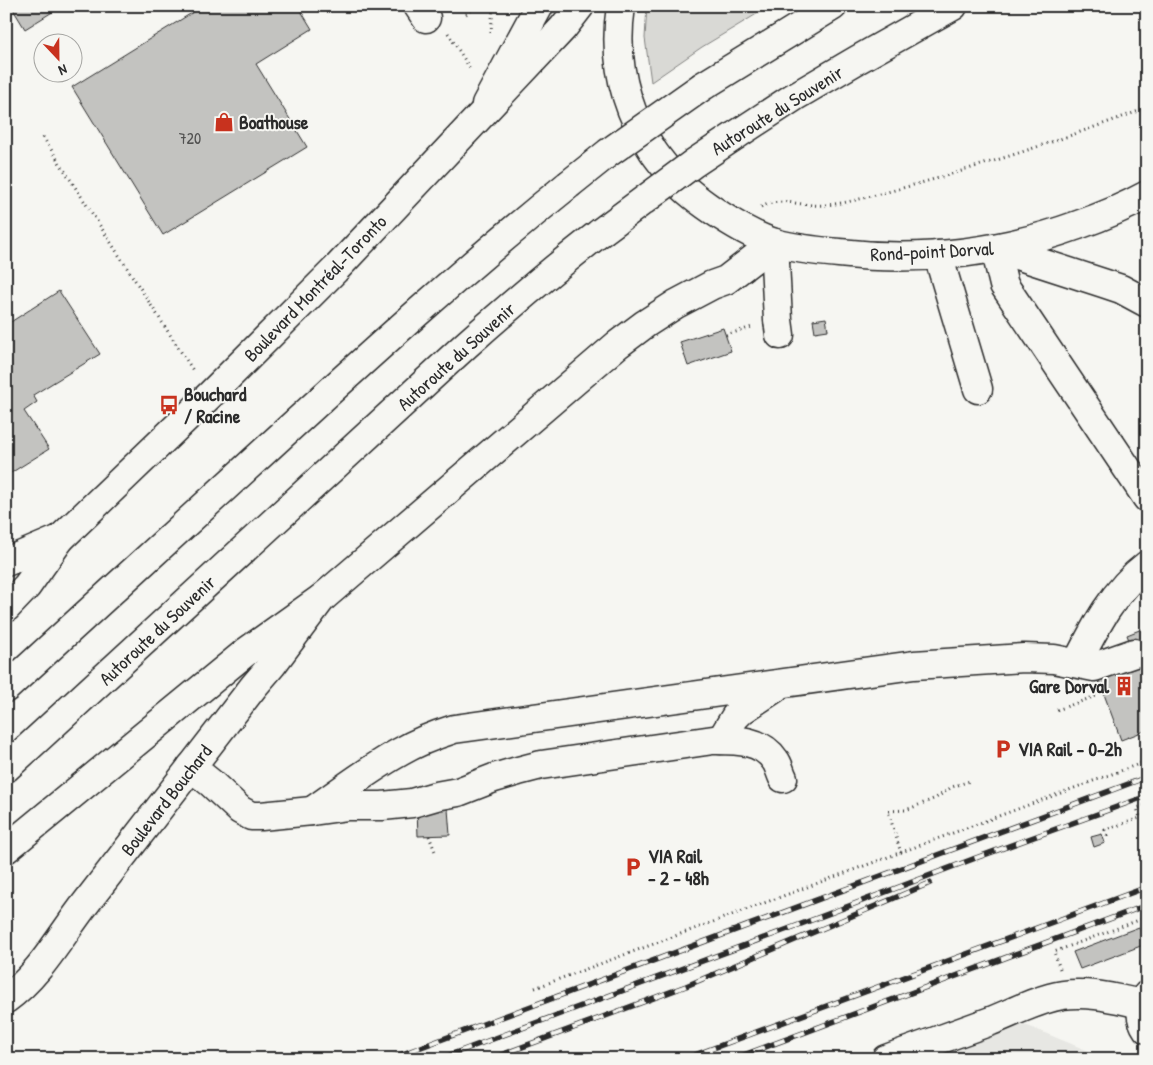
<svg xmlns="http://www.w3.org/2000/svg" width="1153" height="1065" font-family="'Patrick Hand',sans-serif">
	<rect width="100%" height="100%" fill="#f6f6f2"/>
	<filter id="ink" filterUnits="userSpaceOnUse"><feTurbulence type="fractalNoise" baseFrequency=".02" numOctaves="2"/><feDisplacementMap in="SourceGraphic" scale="10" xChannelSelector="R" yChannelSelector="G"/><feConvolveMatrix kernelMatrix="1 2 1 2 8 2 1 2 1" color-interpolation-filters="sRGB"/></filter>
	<g filter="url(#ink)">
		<!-- built -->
		<path fill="#e7e7e3" d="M1023,1024L1108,1059H929Z"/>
		<!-- green -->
		<path fill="#d9d9d5" stroke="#828280" d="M647,6H770L702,47L651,82L645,38Z"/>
		<!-- building -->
		<g fill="#c3c3c0" stroke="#2b2b2b">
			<path d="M11,6H62L25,29Z"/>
			<path d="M203,6H298L312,29L256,64L307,147L163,235L72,87Z"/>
			<path d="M59,291L100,354L33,395L37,402L24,411L49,449L6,476V325Z"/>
			<path d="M826,318L828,330L815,332L813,320Z"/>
			<path d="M723,328L731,351L688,366L680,342Z"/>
			<path d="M1147,627V730L1121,740L1098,678L1138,663L1127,635Z"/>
			<path d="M448,809L450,835L418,836L417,810Z"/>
			<path d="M1102,834L1105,843L1094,847L1091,837Z"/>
			<path d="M1139,927L1146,944L1080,969L1073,952Z"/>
		</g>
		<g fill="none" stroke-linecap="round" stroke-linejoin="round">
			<defs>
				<g id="minor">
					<path d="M418,6L426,18"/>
					<path d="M486,104L539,6"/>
					<path d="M774,243L778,320L780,335"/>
					<path d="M995,248L1004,285L1147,498"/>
					<path d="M938,255L978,389"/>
					<path d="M1077,663C1095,627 1114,590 1147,565"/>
					<path d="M721,740L735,717L742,710L775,688"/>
					<path d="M191,767L211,783L240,810L251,816H261L312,811L348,806H382L412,803L436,796L458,792L494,778L518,771L541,765L713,740C735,740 761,739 775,760C779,765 780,772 783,778"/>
					<path d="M312,811C341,791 369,769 400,752C417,742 435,735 454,729L914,665L1024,658L1054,659L1094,667L1134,653"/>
					<path d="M1147,995C1139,1006 1140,1019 1147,1029"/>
					<path d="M886,1059C921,1046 956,1034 991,1021C1014,1012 1038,999 1063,995C1089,991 1117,999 1142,1004"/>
				</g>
				<g id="major">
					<path d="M621,6C613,58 624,107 653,151C659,160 667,169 674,178C695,201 745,234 775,243C796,249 817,251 839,253C919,262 1001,253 1078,225C1101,217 1125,207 1147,195"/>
					<path d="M6,562L60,539L211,394L335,270L563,28L580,6"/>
					<path d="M6,999C40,975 61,935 86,903C142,830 198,758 254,686L272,665L322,598L617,345L645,324L676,304L712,285L726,280L774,243"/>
				</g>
				<g id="highway">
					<path d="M703,86L833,6"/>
					<path d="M736,135L794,97L857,60L953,6"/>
					<path d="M995,248L1103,283L1121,289L1147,303"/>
					<path d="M6,608L27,586L60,539"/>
					<path d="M6,688C94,608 181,527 269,447C367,357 465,268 568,185"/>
					<path d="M6,768L466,345C510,306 554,268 601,232"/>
					<path d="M6,849L246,652L322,598"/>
				</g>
			</defs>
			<!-- minor casing -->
			<use href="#minor" stroke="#2b2b2b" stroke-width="31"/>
			<!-- major casing -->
			<use href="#major" stroke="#2b2b2b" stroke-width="31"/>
			<!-- highway casing -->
			<use href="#highway" stroke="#2b2b2b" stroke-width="31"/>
			<!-- path -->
			<g stroke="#2b2b2b" stroke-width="3" stroke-dasharray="1 4" stroke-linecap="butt">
				<path d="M466,14L478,6"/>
				<path d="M448,33L471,70"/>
				<path d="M491,33L493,6"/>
				<path d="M43,137L194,372"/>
				<path d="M761,207C778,198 795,204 813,205C824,206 836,204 847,202C949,178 1049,144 1147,108"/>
				<path d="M726,335L752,327"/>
				<path d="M1057,710L1096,696"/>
				<path d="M429,836L436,854"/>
				<path d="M1102,837L1107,835L1105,830L1140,818L1137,808L1147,805"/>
				<path d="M901,853L888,811L906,810L936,798L952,787L970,781"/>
				<path d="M1060,969L1054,952L1147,917"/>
				<path d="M535,988L1147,761"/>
			</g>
			<!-- minor -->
			<use href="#minor" stroke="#f6f6f2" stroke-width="28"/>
			<!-- major -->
			<use href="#major" stroke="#f6f6f2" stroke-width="28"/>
			<!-- highway -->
			<use href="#highway" stroke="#f6f6f2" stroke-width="28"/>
			<defs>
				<g id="rail">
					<path d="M389,1059L1147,777"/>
					<path d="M439,1059L788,929L973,859L1147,796"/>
					<path d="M490,1059L686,986L930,883"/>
					<path d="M684,1059L1147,887"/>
					<path d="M733,1059L1147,905"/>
				</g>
			</defs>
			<!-- rail casing -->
			<use href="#rail" stroke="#2b2b2b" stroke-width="5.5"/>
			<!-- rail -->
			<use href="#rail" stroke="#f6f6f2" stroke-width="4" stroke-dasharray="11" stroke-linecap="butt"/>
			<defs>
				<g id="highway-bridge">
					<path d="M568,185L608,153L703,86"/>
					<path d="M601,232L694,163L736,135"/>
				</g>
			</defs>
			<!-- highway-bridge casing -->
			<use href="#highway-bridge" stroke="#2b2b2b" stroke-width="31" stroke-linecap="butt"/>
			<!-- highway-bridge -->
			<use href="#highway-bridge" stroke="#f6f6f2" stroke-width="28"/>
		</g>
	</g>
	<!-- icons -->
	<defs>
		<symbol id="shop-bare" viewBox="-9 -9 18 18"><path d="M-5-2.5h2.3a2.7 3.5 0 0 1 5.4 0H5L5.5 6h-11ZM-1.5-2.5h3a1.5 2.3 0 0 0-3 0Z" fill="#c8321e" stroke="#f6f6f2" stroke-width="2.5" paint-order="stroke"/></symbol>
		<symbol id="bus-bare" viewBox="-9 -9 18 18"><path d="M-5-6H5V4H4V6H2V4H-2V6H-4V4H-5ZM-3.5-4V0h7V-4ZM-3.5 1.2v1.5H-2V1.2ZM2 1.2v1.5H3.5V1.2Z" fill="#c8321e" stroke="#f6f6f2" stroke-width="2.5" paint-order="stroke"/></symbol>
		<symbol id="building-bare" viewBox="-9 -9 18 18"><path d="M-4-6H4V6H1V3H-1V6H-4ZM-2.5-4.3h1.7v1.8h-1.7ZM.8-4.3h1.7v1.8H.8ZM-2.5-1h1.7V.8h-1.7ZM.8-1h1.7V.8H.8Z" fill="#c8321e" stroke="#f6f6f2" stroke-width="2.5" paint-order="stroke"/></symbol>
		<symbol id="parking-bare" viewBox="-9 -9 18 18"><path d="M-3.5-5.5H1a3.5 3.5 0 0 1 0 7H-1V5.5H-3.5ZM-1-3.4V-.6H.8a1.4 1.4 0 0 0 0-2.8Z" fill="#c8321e" stroke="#f6f6f2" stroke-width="2.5" paint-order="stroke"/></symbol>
	</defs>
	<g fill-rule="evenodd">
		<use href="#shop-bare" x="210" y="108" width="28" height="28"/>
		<use href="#bus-bare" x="155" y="391" width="28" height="28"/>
		<use href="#building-bare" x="1110" y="672" width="28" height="28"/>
		<use href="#parking-bare" x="989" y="735" width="28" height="28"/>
		<use href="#parking-bare" x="619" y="853" width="28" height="28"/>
	</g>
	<g text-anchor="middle" stroke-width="4" stroke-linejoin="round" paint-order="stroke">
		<!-- number labels -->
		<g font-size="16" fill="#515150">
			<text x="190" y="144">720</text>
		</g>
		<!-- street labels -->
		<g font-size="19" fill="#2b2b2b" stroke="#f6f6f2">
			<text transform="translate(777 110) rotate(-32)" y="7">Autoroute du Souvenir</text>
			<text transform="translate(932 251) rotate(-3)" y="7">Rond-point Dorval</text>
			<text transform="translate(315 288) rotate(-46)" y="7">Boulevard Montréal-Toronto</text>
			<text transform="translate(456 356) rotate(-42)" y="7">Autoroute du Souvenir</text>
			<text transform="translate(157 630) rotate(-43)" y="7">Autoroute du Souvenir</text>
			<text transform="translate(166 800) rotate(-52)" y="7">Boulevard Bouchard</text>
		</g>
		<!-- poi labels -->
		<g font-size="19" font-weight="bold" fill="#2b2b2b" stroke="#f6f6f2" text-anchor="start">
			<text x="239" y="129">Boathouse</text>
			<text x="184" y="401">Bouchard<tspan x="184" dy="22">/ Racine</tspan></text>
			<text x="1109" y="693" text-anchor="end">Gare Dorval</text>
			<text x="1018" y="756">VIA Rail - 0-2h</text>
			<text x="648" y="863">VIA Rail<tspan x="648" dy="22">- 2 - 48h</tspan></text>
		</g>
	</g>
	<!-- margin -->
	<rect width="1153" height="1065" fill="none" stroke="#f6f6f2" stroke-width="25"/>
	<rect x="12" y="12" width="1128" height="1040" fill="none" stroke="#2b2b2b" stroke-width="2" filter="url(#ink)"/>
	<!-- north arrow -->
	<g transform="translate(58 58) rotate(158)"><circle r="24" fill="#f6f6f2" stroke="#a5a5a2"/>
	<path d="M0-4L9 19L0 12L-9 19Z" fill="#c8321e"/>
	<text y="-8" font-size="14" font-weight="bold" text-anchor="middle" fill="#2b2b2b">N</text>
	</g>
</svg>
